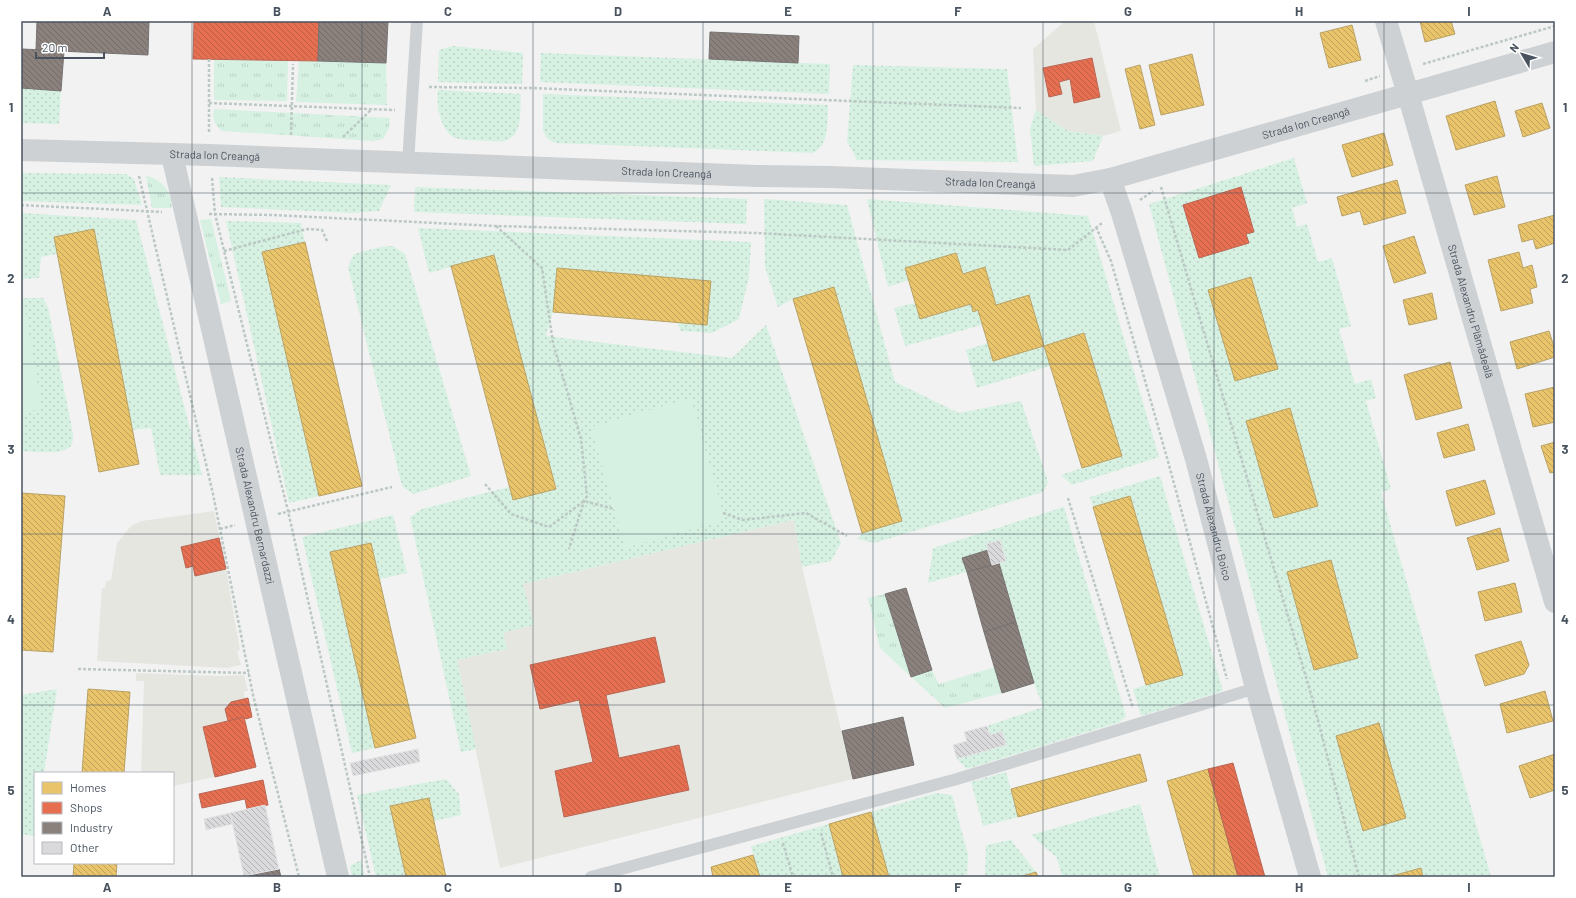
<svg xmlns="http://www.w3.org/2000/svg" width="1576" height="898" font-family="Barlow,sans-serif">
	<defs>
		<pattern id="grass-tufts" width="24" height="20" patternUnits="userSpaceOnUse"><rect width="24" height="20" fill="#d6f1e2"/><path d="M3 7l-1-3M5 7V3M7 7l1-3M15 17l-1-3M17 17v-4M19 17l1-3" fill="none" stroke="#b9d1c4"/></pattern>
		<pattern id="park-dots" width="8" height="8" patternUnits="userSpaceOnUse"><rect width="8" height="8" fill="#d6f1e2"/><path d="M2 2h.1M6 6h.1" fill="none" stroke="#b9d1c4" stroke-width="1.8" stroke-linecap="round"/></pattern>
		<pattern id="homes-back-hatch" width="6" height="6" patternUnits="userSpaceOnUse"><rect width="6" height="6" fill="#e9c46a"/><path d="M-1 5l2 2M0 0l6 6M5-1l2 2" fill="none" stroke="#bfa25a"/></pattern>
		<pattern id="shops-back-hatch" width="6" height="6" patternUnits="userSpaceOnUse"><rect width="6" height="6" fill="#e76f51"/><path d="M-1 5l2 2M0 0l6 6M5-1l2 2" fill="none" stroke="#bd5e46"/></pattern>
		<pattern id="industry-back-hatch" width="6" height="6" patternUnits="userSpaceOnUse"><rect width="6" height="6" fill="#8a817c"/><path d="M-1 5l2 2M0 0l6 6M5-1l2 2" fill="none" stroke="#736c69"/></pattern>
		<pattern id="building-back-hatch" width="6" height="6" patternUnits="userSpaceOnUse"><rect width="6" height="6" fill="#dadadc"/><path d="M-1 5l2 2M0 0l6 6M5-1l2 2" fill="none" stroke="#b3b3b6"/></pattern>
	</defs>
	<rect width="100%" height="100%" fill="#f2f2f2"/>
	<!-- commercial -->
	<g fill="#e6e6e1">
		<path d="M1065,21H1094L1121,131L1103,136L1068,131L1036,110L1033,49Z"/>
		<path d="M214,511L226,569L240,650L237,651L241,665L227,668L97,661L102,588H105L106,581L111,580L117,543L131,526L141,521Z"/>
		<path d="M794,520L802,567L853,779L500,868L457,660L507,649L503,633L523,584Z"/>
		<path d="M136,673L216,676L244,675L248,691H244L245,698L231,702L225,709L228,721L204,727L215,777L173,786V773H141L144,681H136Z"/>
	</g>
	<!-- grass -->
	<g fill="url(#grass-tufts)">
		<path d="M214,59L288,61L287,101L214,100Z"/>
		<path d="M299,61L386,63L387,105L296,102Z"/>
		<path d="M214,109L390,118L389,128L383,139L373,141L222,131C214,124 212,119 214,109Z"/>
		<path d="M146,176C163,179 171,192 172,208H152Z"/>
		<path d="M211,219L231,301L221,304L200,220Z"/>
		<path d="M885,594L911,677L932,670L939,684L995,667L1002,693L945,708L880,648L868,598Z"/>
	</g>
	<!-- park -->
	<g fill="url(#park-dots)">
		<path d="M453,46L523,53L522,84L438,82L439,50Z"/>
		<path d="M541,53L830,64L829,94L540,82Z"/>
		<path d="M853,65L1007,69L1018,162L857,160L847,141Z"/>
		<path d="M21,88L61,91L59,124L21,123Z"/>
		<path d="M438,90L521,94C520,106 522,124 515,134C512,137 509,140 505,141C500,142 459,140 455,138C440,130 436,105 438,90Z"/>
		<path d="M543,94L828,105C827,121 830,145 813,153L556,143C549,141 545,137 543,130Z"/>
		<path d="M1036,110L1068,131L1103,136L1093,161L1034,166L1030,129Z"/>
		<path d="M1294,158L1307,203L1292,208L1297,227L1307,224L1318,262L1332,258L1351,326L1339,329L1355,384L1371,379L1376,398L1366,401L1391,489L1381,492L1491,877H1328L1149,204Z"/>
		<path d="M21,173L126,174L134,179L142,205L21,201Z"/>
		<path d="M219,177L391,185L379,211L352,213L221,207Z"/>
		<path d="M415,187L747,199L746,224L414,212Z"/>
		<path d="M764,199L847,205L895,382L959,413L1021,401L1048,482L1043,492L874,543L858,539L862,533L902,521L834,287L793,299L778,307L765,267Z"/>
		<path d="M867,199L1088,216L1159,457L1072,485L1061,475L1122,455L1084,333L1044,346L1050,366L977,388L966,350L988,343L993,361L1043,346L1028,295L996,305L985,267L963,274L956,253L905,268L909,280L888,287Z"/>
		<path d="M21,213L136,220L202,475H160L151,428L132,430L94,229L54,237L57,254L41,257L39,278L21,279Z"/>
		<path d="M226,221L301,223L305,242L262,252L319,496L289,503Z"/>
		<path d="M418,228L751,242L749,277L739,319L712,333L681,331L677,322L707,325L711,281L558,268L553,312L546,336L732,358L766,325L841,543L831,561L802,567L794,520L523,584L534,625L503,633L507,649L457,660L476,749L461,752L410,517L422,509L509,487L513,500L556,488L494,255L429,273Z"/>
		<path d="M393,246L405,254L471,476L413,494L402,486L348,267L354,254L380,247Z"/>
		<path d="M21,298H43L48,307L73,434C73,437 73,441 72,444C66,457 34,451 21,451Z"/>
		<path d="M915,303L920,319L971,304L973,311L978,310L982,325L905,346L894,308Z"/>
		<path d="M1160,476L1223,691L1141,716L1133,689L1183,674L1130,496L1093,507L1090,497Z"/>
		<path d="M1064,507L1126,716L1120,722L967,769L957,759L1006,745L1002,731L990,735L987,726L1043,707L1034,683L999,563L1006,560L1000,540L987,544L988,550L962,558L967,572L928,583L933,548Z"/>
		<path d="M393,515L407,573L380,579L371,543L330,552L375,748L352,753L302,537Z"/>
		<path d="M57,689L44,773H35L34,836L21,834V695Z"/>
		<path d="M1006,772L1018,817L983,826L971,782Z"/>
		<path d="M446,779L459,794L461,815L434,821L428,798L390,806L406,877H376L357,795Z"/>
		<path d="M936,793L952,795L968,855L967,877H889L871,812Z"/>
		<path d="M1140,804L1160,877H1062L1057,858L1031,835Z"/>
		<path d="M829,824L843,877H760L751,846Z"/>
		<path d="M1011,840L1036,872L1019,877H985L986,845Z"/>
		<path d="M361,860L365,877H352L350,866Z"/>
	</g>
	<!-- pitch -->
	<g fill="#d6f1e2">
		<path d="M25,309L42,409L21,412V310Z"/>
		<path d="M691,398L725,520L625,548L591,427Z"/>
	</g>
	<!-- homes -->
	<g fill="url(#homes-back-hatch)" stroke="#b9a267">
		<path d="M1420,21H1451L1455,34L1425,42Z"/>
		<path d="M1352,25L1361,60L1329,68L1320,33Z"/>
		<path d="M1192,54L1204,105L1161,115L1149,65Z"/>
		<path d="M1140,65L1155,125L1140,129L1125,69Z"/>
		<path d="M1495,101L1505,136L1456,150L1446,116Z"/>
		<path d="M1542,103L1550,128L1523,137L1515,111Z"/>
		<path d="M1384,133L1393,165L1352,177L1342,145Z"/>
		<path d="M1497,176L1505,207L1474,215L1465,185Z"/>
		<path d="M1397,180L1406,213L1364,225L1360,211L1342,216L1337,197Z"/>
		<path d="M1555,215V243L1536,249L1533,239L1522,242L1518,225Z"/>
		<path d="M94,229L139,464L99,472L54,237Z"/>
		<path d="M1414,236L1426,273L1394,283L1383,246Z"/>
		<path d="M305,242L362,486L319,496L262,252Z"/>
		<path d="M1519,252L1523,268L1532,265L1537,287L1530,289L1533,303L1501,311L1488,260Z"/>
		<path d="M956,253L963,274L985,267L996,305L1029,295L1044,346L993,361L978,310L973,312L971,304L920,319L905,268Z"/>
		<path d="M494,255L556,489L513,500L451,266Z"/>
		<path d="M557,268L711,281L707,325L553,312Z"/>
		<path d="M1251,277L1278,369L1235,381L1208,290Z"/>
		<path d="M834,287L902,521L862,533L793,299Z"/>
		<path d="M1432,293L1437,319L1409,325L1403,300Z"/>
		<path d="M1549,331L1555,350V357L1517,369L1510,342Z"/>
		<path d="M1084,333L1122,456L1082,468L1044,346Z"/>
		<path d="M1450,362L1462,408L1416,420L1404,375Z"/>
		<path d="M1555,387V422L1533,427L1525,394Z"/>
		<path d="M1290,408L1318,506L1274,518L1246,421Z"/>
		<path d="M1468,424L1475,450L1444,458L1437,433Z"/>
		<path d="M1555,442V472L1550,473L1541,446Z"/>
		<path d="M1485,480L1495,514L1456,526L1446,491Z"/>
		<path d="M21,493L65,496L53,652L21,650Z"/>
		<path d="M1130,496L1183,675L1146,685L1093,507Z"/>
		<path d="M1500,528L1509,561L1477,570L1467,538Z"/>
		<path d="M371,543L416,738L375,748L330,552Z"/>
		<path d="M1331,560L1358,658L1314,670L1287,572Z"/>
		<path d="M1515,583L1522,612L1485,621L1478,592Z"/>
		<path d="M1521,641L1529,665L1524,674L1485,686L1475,655Z"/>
		<path d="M88,689L130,692L124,773H82Z"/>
		<path d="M1545,691L1553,721L1507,733L1500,704Z"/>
		<path d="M1379,723L1406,818L1363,831L1336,736Z"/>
		<path d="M1140,754L1147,781L1018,817L1011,789Z"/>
		<path d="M1555,754V790L1530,798L1519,766Z"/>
		<path d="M1208,769L1238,877H1194L1167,781Z"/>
		<path d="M429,798L446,877H406L390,806Z"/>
		<path d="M871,812L889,877H843L829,824Z"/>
		<path d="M753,855L760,877H713L711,867Z"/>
		<path d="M74,863H117L116,877H73Z"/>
		<path d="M1421,868L1423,877H1388Z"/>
		<path d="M1036,872L1038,877H1019Z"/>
	</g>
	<!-- shops -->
	<g fill="url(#shops-back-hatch)" stroke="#b86755">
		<path d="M194,21H319L318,61L193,59Z"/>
		<path d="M1092,58L1100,97L1074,103L1070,79L1059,82L1062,94L1049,97L1043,68Z"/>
		<path d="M1241,187L1254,232L1246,234L1249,243L1199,258L1183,205Z"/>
		<path d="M219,538L226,569L195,576L193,566L186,568L181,547Z"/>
		<path d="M655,637L665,682L606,695L619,758L679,745L689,790L564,817L555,771L593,762L579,700L540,709L530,665Z"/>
		<path d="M248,698L252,717L246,719L244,717L228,721L225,709L231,702Z"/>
		<path d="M244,717L256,767L215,777L203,727Z"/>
		<path d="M1233,763L1245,806L1265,877H1238L1208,769Z"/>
		<path d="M263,780L268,805L247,809L245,799L202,808L199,794Z"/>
	</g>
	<!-- industry -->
	<g fill="url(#industry-back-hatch)" stroke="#767373">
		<path d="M37,21H149L148,55L36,50Z"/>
		<path d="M319,21H388L386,63L318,61Z"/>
		<path d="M710,32L799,36L798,63L709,59Z"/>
		<path d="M22,49L64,51L61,91L21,88Z"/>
		<path d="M988,550L992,565L967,572L962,558Z"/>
		<path d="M999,563L1016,622L984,632L967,572Z"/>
		<path d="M906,588L932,670L911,677L885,594Z"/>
		<path d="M1016,622L1034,683L1002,693L984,632Z"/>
		<path d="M903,717L914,765L853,779L842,731Z"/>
		<path d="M279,869L281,877H240L244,876Z"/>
	</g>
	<!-- building -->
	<g fill="url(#building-back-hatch)" stroke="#e3e4e5">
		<path d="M1000,540L1006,561L992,565L986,544Z"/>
		<path d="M987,726L990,735L1002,731L1006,745L957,759L953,745L967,741L964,732Z"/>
		<path d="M418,749L420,762L353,776L350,763Z"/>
		<path d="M265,805L279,869L244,876L230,813Z"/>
		<path d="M230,813L233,824L206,830L204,819Z"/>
	</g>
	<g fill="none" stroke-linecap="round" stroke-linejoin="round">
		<!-- path -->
		<g stroke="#bbc8c4" stroke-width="2.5" stroke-dasharray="3 2" stroke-linecap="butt">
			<path d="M209,59V133"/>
			<path d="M1423,64L1555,26"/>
			<path d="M1365,81L1380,76"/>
			<path d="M429,87L531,88L1021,108"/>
			<path d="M209,103L395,110"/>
			<path d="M291,135L293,64"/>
			<path d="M343,137L372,109"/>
			<path d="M139,176L213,494L253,695L299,877"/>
			<path d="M212,178L215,214L288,511L370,877"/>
			<path d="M1161,187L1311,694L1359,877"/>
			<path d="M1140,200L1153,191"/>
			<path d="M21,205L162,212"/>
			<path d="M209,214L273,215L496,226L756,233L1068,250L1102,223"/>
			<path d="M496,226L542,268L553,343L581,439L587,496L584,501L569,549"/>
			<path d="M1096,227L1111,261L1169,465L1227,679"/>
			<path d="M224,251L307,229L322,230L327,241"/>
			<path d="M485,484L511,514L549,527L584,501L614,509"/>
			<path d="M1068,498L1133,708"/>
			<path d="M723,513L743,520L806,513L847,536"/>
			<path d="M278,514L392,487"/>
			<path d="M220,529L235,525"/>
			<path d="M78,669L249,673"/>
			<path d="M821,833L833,877"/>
			<path d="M783,843L793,877"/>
		</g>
		<!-- service -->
		<g stroke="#ced1d3" stroke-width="12">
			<path d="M408,163L417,21"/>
			<path d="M591,877L957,779L1256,688"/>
		</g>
		<!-- minor -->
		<g stroke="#ced1d3" stroke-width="22">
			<path id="s1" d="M1555,52L1408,94L1555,602"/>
			<path id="s2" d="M172,155L338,877"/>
			<path id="s3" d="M1110,179L1122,213L1196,459L1256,688L1310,877"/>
		</g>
		<!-- tertiary -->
		<path stroke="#ced1d3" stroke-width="22" id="s4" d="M21,150L209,155L757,176L830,177L1073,186L1110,179L1408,94L1386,21"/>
	</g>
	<!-- grid -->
	<path fill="none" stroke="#49535f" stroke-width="1" stroke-opacity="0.55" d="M192,21V877M362,21V877M533,21V877M703,21V877M873,21V877M1043,21V877M1214,21V877M1384,21V877M21,193H1555M21,364H1555M21,534H1555M21,705H1555"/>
	<g text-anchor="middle" stroke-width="4" stroke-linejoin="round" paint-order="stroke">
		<!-- street labels -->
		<g font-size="11" fill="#49535f" stroke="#fff">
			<text dy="4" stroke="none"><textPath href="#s4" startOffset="1294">Strada Ion Creangă</textPath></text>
			<text dy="4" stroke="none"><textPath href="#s4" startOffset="194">Strada Ion Creangă</textPath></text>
			<text dy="4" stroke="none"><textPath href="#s4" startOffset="646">Strada Ion Creangă</textPath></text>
			<text dy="4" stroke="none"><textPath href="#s4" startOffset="970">Strada Ion Creangă</textPath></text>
			<text dy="4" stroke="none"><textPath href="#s1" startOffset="379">Strada Alexandru Plămădeală</textPath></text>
			<text dy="4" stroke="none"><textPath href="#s2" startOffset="370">Strada Alexandru Bernardazzi</textPath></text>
			<text dy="4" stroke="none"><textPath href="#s3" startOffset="363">Strada Alexandru Boico</textPath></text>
		</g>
	</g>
	<!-- border -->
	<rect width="1576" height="898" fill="none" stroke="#ffffff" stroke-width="44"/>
	<!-- legend -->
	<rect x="34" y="772" width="140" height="92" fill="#ffffff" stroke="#b6babf"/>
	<rect x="42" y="782" width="20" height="12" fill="#e9c46a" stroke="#b6babf"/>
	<text x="70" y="792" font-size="12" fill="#49535f">Homes</text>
	<rect x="42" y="802" width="20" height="12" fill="#e76f51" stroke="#b6babf"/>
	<text x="70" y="812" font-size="12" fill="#49535f">Shops</text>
	<rect x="42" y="822" width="20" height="12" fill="#8a817c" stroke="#b6babf"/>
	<text x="70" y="832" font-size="12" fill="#49535f">Industry</text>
	<rect x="42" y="842" width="20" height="12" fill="#dadadc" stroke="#b6babf"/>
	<text x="70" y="852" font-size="12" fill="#49535f">Other</text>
	<!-- north arrow -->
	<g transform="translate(1522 54) rotate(308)" stroke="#ffffff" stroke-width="3" paint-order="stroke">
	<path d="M0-3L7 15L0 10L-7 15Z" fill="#49535f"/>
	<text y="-6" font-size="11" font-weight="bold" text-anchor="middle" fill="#49535f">N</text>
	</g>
	<!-- scale -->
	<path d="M36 52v6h68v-6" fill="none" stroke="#49535f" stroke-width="2"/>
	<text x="42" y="52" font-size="12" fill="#49535f" stroke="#ffffff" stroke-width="3" paint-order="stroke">20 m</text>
	<rect x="22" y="22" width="1532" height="854" fill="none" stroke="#49535f" stroke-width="1.5"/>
	<g font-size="13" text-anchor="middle" font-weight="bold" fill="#49535f">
		<text x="107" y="16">A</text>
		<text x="277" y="16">B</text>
		<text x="448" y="16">C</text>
		<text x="618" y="16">D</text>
		<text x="788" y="16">E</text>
		<text x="958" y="16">F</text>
		<text x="1128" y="16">G</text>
		<text x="1299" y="16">H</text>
		<text x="1469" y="16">I</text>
		<text x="11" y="112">1</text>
		<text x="1565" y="112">1</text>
		<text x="11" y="283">2</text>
		<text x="1565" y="283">2</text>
		<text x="11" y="454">3</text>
		<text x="1565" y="454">3</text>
		<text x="11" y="624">4</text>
		<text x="1565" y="624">4</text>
		<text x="11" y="795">5</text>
		<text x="1565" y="795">5</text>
		<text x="107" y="892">A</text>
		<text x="277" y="892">B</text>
		<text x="448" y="892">C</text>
		<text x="618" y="892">D</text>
		<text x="788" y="892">E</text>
		<text x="958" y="892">F</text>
		<text x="1128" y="892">G</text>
		<text x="1299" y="892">H</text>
		<text x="1469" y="892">I</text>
	</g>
</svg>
